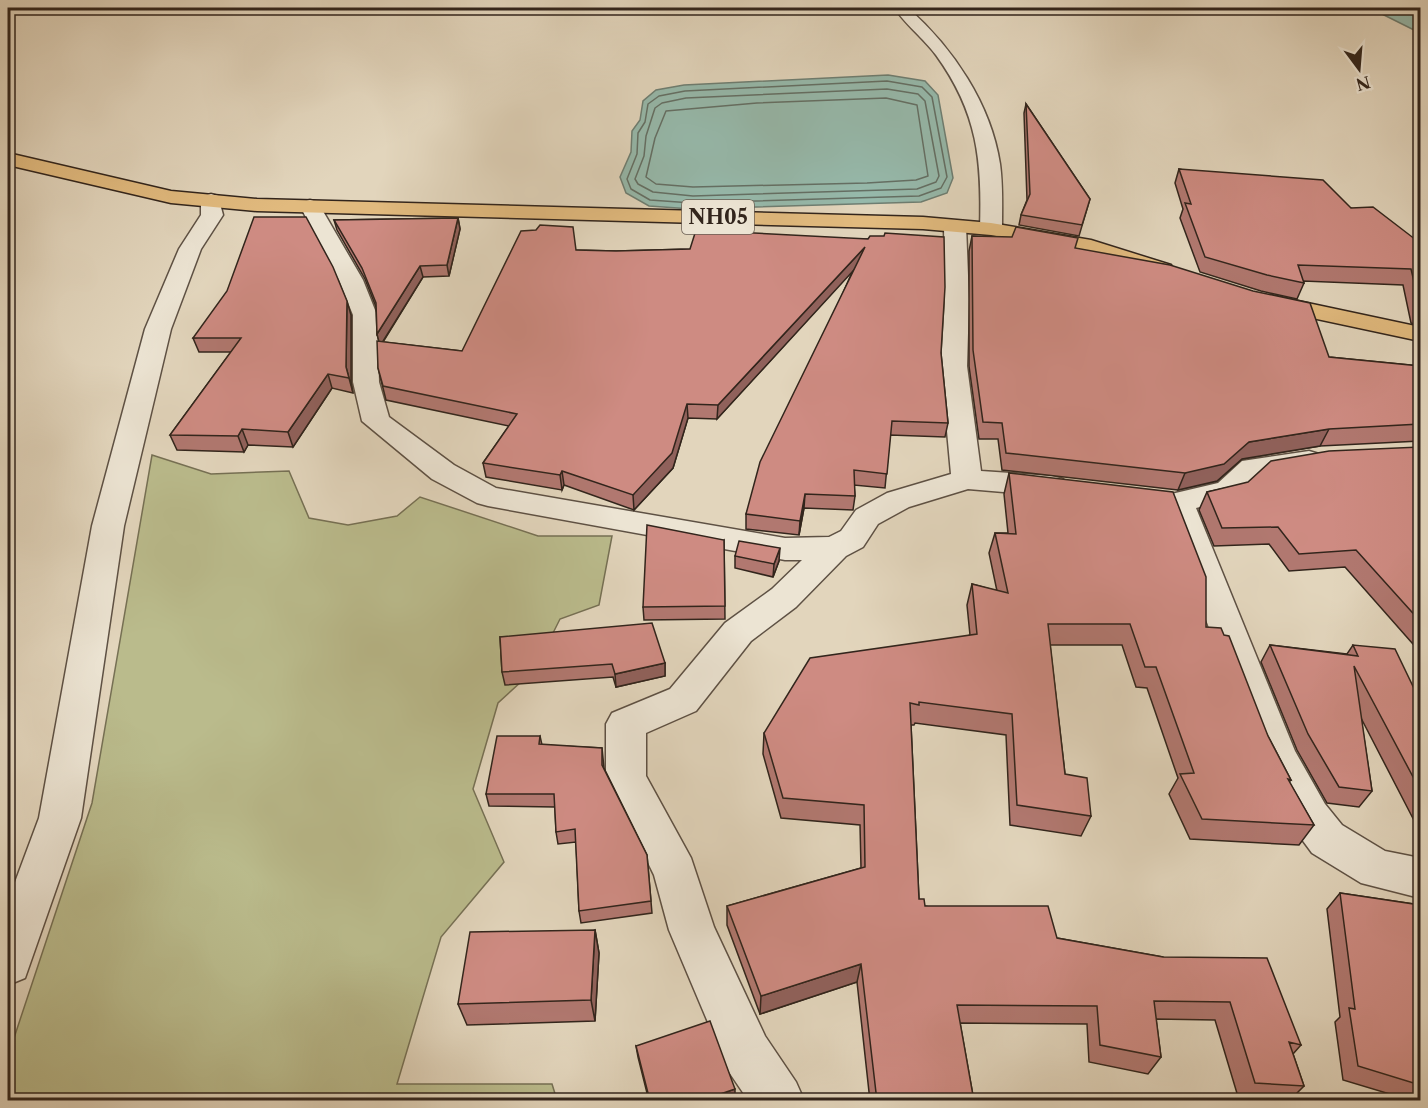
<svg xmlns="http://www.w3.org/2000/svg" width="1428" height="1108" font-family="'Libre Caslon Text',serif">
	<rect width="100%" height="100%" fill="#e2d5bc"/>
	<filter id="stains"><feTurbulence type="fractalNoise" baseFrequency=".00333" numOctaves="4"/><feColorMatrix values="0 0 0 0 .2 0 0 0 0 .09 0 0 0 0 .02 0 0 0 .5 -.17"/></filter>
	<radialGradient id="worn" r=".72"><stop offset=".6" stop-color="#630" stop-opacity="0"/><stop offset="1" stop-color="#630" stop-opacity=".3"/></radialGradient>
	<!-- green -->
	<path fill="#babb8c" stroke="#767054" stroke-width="1.5" d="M152,455L211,474L289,471L309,518L348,525L397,516L420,497L538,536H612L599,605L560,619L535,669L498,703L473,789L504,862L441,937L397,1084H552L557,1100H8V1056L92,803Z"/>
	<!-- water -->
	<g fill="#96b9ab" stroke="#6e7e72" stroke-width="1.5">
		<path d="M1420,8V33L1374,10Z"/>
		<path d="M888,75L925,81L938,95L953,178L947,193L921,202L692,209L649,206L626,193L620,177L631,152L632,131L640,120L643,101L656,90L684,85Z"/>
	</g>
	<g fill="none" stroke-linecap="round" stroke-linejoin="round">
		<!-- shore -->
		<g stroke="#646f64" stroke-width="1.5">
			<path d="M887,81L922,87L932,97L947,177L941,188L919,196L692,203L650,200L631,189L627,179L637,154L638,133L645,122L648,104L659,96L685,91Z"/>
			<path d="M887,89L918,94L925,101L939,176L936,182L917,189L693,196L653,192L638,184L635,179L644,156L646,136L655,108L662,103L686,98Z"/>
			<path d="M886,98L917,105L928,176L916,180L867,183L693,187L656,184L646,177L655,138L666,111L757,103Z"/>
		</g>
		<defs>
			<g id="minor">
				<path d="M895,8H908C953,48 991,104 1000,164C1003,186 1002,208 1002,229L999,234H983L980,229C982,161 978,113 936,55C925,40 902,21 895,8Z"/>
				<path d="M211,194L218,196L223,215L201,249L171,329L124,526L81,818L25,978L8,985V901L39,818L92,526L145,329L179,249L201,215V200L204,196Z"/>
				<path d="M310,200L317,202L320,206L363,280L377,315L379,382L389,417L454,465L496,488L785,538L829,537L841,531L856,510L887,493L951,474L941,366L945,300L944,226L947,221H963L966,226L969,300L967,366L981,471L1052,476L1063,479L1067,486L1063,493L1052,496L968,489L909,507L878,524L863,547L846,556L796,607L751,641L696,711L646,733V776L691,858L714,927L765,1036L796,1082L804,1100H748L729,1072L669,930L654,875L606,777V724L612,713L670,689L725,623L772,589L802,560H785L488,506L477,503L432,479L362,421L353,382V315L339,280L300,206L303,202Z"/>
				<path d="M1309,451L1319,454L1324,460L1319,466L1262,476L1239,497L1196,508L1295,751L1325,804L1342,825L1385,851L1420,858V898L1361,883L1312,853L1295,830L1257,756L1162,502L1167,495L1218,483L1242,461Z"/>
			</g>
			<g id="major">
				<path d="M8,153L171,191L257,199L923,217L991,223L1091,240L1171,265L1174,270L1171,275L1163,277L1087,253L991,235L923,229L257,211L171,203L8,165Z"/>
				<path d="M1270,295L1420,327V341L1261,307L1258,302L1261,297Z"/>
			</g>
		</defs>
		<!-- minor casing -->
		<use href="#minor" stroke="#5e5144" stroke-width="3"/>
		<!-- major casing -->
		<use href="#major" stroke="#32251c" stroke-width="3"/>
		<!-- minor -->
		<use href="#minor" fill="#ece4d3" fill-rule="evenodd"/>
		<!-- major -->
		<use href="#major" fill="#e1ba7e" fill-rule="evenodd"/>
	</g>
	<!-- wall -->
	<g fill="#b17870" stroke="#32251c" stroke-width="1.5">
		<path d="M1026,104L1090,199L1079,236L1019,225L1021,215L1027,200L1024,113Z"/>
		<path d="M1179,169L1351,208L1420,243V326L1411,323L1403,285L1303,281L1304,283L1297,299L1261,291L1200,272L1180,218L1183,209L1175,183Z"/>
		<path d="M458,218L460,229L449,276L423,277L383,342L462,351L576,250L616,251L690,249L868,239L941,353L948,423L945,437L890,435L885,488L854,485L855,496L853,510L804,508L799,535L746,529V514L853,270L717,419L688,418L673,468L634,510L564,485L562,490L486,477L483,463L509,426L386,400L378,368L379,341L377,334L376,307L365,279L337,230L334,220Z"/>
		<path d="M972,236L1075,248L1329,357L1420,366L1415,342L1420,332V441L1320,446L1242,459L1217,481L1178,490L1002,470L998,439H979L969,366V251Z"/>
		<path d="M351,315V382L353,393L332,388L293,447L248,445L244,452L177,450L170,435L231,352H199L193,338Z"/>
		<path d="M1420,447V652L1345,567L1289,571L1269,544L1214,546L1199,510L1207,492Z"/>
		<path d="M1009,473L1206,627L1268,736L1291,780L1289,782L1314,825L1299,845L1190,839L1169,794L1178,778L1147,688L1136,687L1122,645H1050L1065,774L1091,816L1081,836L1010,825L1006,735L915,723L914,725H911L919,899L925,906L1057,938L1163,957L1301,1045L1293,1054L1304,1086L1289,1101L1239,1100L1215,1020L1156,1019L1161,1057L1148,1074L1089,1062L1087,1024L960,1023L974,1101H870L857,982L760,1014L727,925V906L861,868L860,825L781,818L763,754L764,733L970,635L967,605L972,584L997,591L989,553L995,533H1008L1004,494Z"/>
		<path d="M724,540L725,619L644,620L643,607Z"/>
		<path d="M735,556L779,561L773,577L735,568Z"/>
		<path d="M500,637L665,663V676L616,687L613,677L505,685L502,672Z"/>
		<path d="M1270,645L1347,654L1353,645L1420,701V832L1361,718L1372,791L1359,807L1327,803L1297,750L1261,662Z"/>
		<path d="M540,736L542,745L602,748L604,768L647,855L652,913L581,923L579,911L576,842L558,844L556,832L555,807L489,806L486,794Z"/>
		<path d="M1340,893L1420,905V1101H1413L1343,1080L1335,1022L1340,1017L1327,909Z"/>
		<path d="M595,930L599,953L595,1021L467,1025L458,1004Z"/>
		<path d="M636,1046L735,1099L729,1101H649L638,1057Z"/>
	</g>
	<!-- shaded-wall -->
	<g fill="#90615b" stroke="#32251c" stroke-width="1.5">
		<path d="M458,218L460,229L449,276L447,265Z"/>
		<path d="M865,247L864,259L717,419L718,405Z"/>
		<path d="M420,266L423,277L380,346L377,334Z"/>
		<path d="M347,301L351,315V382L353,393L346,367Z"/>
		<path d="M328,374L332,388L293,447L288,432Z"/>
		<path d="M687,404L688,418L673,468L634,510L633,495Z"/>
		<path d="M242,429L248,445L244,452L238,436Z"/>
		<path d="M1329,429L1320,446L1242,459L1217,481L1178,490L1185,473L1249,442Z"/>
		<path d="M562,471L564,485L562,490L560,475Z"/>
		<path d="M805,494L804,508L799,535L800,521Z"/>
		<path d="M780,548L779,561L773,577L774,564Z"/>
		<path d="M665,663V676L616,687L615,674Z"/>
		<path d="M595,930L599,953L595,1021L591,1000Z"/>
		<path d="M861,964L857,982L760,1014L761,996Z"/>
		<path d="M735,1089V1099L729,1101H700Z"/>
	</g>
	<!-- building -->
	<g fill="#ce8b82" stroke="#32251c" stroke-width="1.5">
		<path d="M1026,104L1090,199L1082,225L1021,215L1030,194Z"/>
		<path d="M1179,169L1323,180L1351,208L1373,207L1420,243V307L1411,269L1298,265L1304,283L1267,275L1205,257L1185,203L1191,204Z"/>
		<path d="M254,217H306L333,267L347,301L346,367L349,378L328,374L288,432L242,429L238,436L170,435L241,338H193L227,291Z"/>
		<path d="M458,218L447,265L420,266L377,334L376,303L362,268L334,220Z"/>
		<path d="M540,225L573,227L576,250L616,251L690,249L696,230L868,239L870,236H884L885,233L944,237L945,287L941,353L948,423L892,421L887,474L854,470L855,496L805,494L800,521L746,514L760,462L865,247L718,405L687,404L672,453L633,495L562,471L560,475L483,463L517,414L383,386L378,368L377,341L462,351L521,231L536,230Z"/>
		<path d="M1016,227L1078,238L1075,248L1170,265L1253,291L1310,303L1329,357L1420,366V424L1329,429L1249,442L1224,464L1185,473L1006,453L1002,423L983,422L973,350L972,236L1012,237Z"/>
		<path d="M1420,447V621L1356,550L1299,554L1278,527L1222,528L1207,492L1248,482L1271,461L1329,451Z"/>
		<path d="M1009,473L1173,492L1206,577V627L1221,628L1224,635L1229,636L1268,736L1291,780L1288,779L1314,825L1202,819L1180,774L1194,773L1156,667H1145L1130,624H1048L1065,774L1087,778L1091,816L1017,805L1012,714L919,702V705L910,703L919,899H924L925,906H1048L1057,938L1163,957L1267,958L1301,1045L1289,1042L1304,1086L1255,1083L1230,1002L1154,1001L1161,1057L1100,1045L1097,1006L957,1005L974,1101H877L861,964L761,996L727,906L865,867L864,805L783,798L764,733L810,658L977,634L972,584L1008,593L995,533L1016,534Z"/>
		<path d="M647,525L724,540L725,606L643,607Z"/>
		<path d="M739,541L780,548L774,564L735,556Z"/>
		<path d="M652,623L665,663L615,674L612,664L502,672L500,637Z"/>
		<path d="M1270,645L1358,656L1353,645L1395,649L1420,701V790L1354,666L1372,791L1339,787L1308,734Z"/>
		<path d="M497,736H540L539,744L602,748V765L647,855L651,901L579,911L575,829L556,832L554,794H486Z"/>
		<path d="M1340,893L1420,905V1085L1358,1066L1349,1008L1355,1009Z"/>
		<path d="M595,930L591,1000L458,1004L470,932Z"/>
		<path d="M710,1021L735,1089L700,1101H650L636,1046Z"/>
	</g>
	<g text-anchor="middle" stroke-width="6" stroke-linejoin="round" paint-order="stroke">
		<!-- shield labels -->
		<rect fill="#ece4d3" stroke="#6a5e53" stroke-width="1.5" x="682" y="200" width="72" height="34" rx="4.5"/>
		<g font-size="20" font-weight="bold" fill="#32251c">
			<text x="718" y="224">NH05</text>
		</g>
	</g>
	<!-- margin -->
	<rect width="1428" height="1108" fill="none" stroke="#e2d5bc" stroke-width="30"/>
	<rect x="9" y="9" width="1410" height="1090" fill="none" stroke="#32251c" stroke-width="3"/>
	<rect x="15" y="15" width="1398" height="1078" fill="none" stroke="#32251c" stroke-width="1.5"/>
	<!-- north arrow -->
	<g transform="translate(1359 69) rotate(164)" stroke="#ece4d3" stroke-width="4.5" paint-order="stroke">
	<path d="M0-4.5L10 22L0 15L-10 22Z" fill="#32251c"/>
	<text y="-9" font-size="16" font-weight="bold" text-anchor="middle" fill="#32251c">N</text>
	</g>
	<rect width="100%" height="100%" filter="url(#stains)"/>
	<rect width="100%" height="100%" fill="url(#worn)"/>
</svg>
